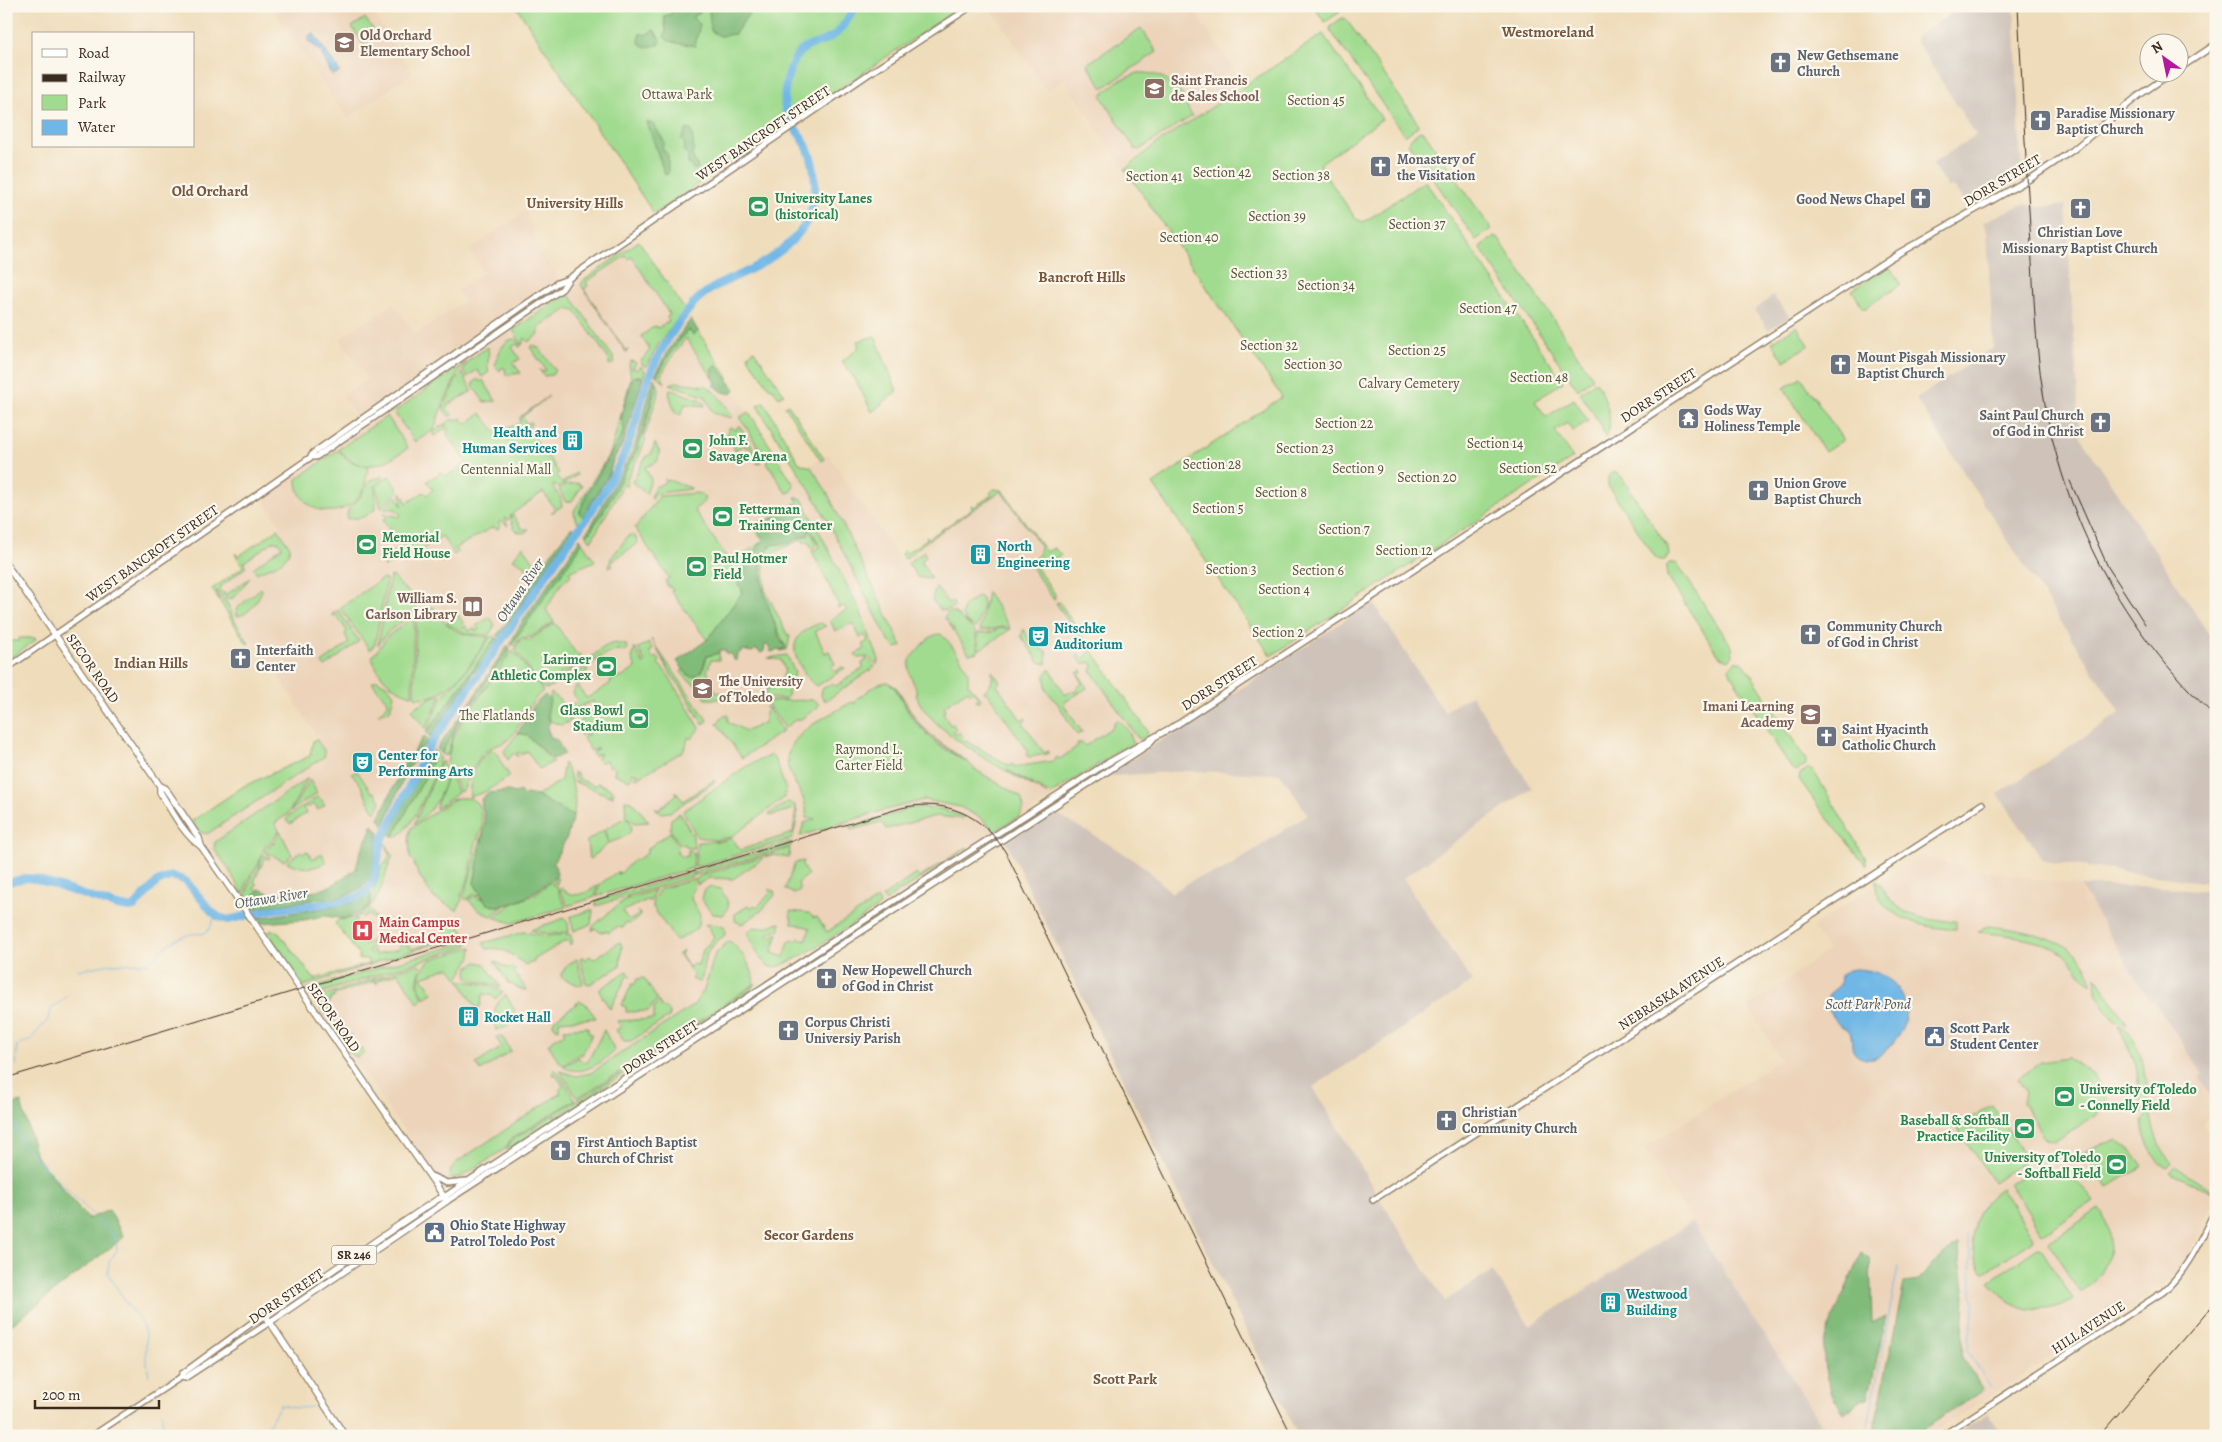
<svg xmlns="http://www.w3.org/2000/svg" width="2222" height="1442" font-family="Alegreya,serif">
	<rect width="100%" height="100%" fill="#fbf7ec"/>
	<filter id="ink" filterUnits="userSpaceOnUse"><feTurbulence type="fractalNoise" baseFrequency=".02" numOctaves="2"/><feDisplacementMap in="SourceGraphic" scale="10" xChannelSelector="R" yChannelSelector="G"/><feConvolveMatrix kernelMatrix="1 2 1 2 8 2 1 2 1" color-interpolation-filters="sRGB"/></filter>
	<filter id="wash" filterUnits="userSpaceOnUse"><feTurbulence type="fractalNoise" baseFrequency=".0096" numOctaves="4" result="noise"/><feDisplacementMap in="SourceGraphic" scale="20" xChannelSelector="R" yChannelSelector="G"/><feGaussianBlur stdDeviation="1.12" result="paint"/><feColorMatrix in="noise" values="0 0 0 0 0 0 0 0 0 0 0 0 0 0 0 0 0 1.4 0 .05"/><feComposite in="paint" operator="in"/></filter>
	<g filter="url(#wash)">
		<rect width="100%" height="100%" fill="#efdcba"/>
		<!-- built -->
		<g fill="#ecd3b9">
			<path d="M283,6H368L413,73L347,119L275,12Z"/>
			<path d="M989,6H1191L1244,85L1123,167L1064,80L1047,91Z"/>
			<path d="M526,211L538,248L567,290L638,239L790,478L828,454L899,559L1001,491L1040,547L1034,561L1148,734V737L815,948L455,1186L451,1189H445L303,986L371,966L333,908L257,918L192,821L244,786L310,756L313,741L318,737L267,660L212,589L243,567L235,553L239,555L281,526L260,495L363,426L342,396L367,379L340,339L394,303L415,334L464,301L457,291L484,272L469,250Z"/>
			<path d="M1922,855L1952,865L2080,886L2149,1000L2153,998L2203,1075L2200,1078L2216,1101V1114L2202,1123L2216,1145V1196L2190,1252L2171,1278L2142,1300L1928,1436H1829L1726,1275L1529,1326L1691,1220L1645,1148L1780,1059L1748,1007L1828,951L1812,927Z"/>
		</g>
		<!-- industrial -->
		<g fill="#cec2b9">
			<path d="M1963,6H2014L2021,166L1965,203L1953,185L1948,188L1932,164L1976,135L1914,38Z"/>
			<path d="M2023,204L2041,207L2066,205L2080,436L2216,645V884L2044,861L1998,794L2120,713L1916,399L1993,348L1987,231L1983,222Z"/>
			<path d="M1773,296L1790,317L1768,330L1755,310Z"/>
			<path d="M1373,602L1444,712L1471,695L1532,788L1403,878L1472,982L1313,1087L1394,1222L1445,1301L1492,1271L1530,1326L1692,1222L1829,1436H1298L1006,842L1055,813L1114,847L1146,868L1172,893L1196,878L1222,871L1308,815L1281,774L1185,771L1112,776L1111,773Z"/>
			<path d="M2080,886H2152L2216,892V1101L2199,1077L2203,1075L2153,999L2149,1000Z"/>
			<path d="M1988,1413L2004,1436H1953Z"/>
		</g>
		<!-- green -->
		<g fill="#a1db8f" stroke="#6e8256">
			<path d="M516,6H962L654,214Z"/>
			<path d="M1313,6H1338L1340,12L1325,22Z"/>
			<path d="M365,18L377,35L364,45L352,27Z"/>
			<path d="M1342,18L1346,19L1417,122L1418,126L1405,136L1330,30L1331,26Z"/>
			<path d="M1141,28L1157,52L1103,88L1087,64Z"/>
			<path d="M1323,34L1382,119L1321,163V168L1356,219L1364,222L1425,181L1563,382L1535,401L1546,417L1574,399L1588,421L1573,431L1567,423L1555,431L1573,458L1271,656L1153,484L1282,397L1125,169L1156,144Z"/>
			<path d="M1138,73C1157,72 1176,81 1184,98C1187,104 1188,111 1192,116L1139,150L1135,149L1101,96L1118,81Z"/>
			<path d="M1420,131L1424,132L1490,227V230L1476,240L1408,143L1409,139Z"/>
			<path d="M1494,237L1498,238L1593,378L1578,390L1480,248L1481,246Z"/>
			<path d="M639,241L685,310L660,342L646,367L640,362L650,350L641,336L655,326L658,328L669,321L667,317L670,315L632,257L628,259L625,256L586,282L588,286L584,289L626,351L628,349L627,352H626L581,285L583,281Z"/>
			<path d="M1889,266L1901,284L1864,309L1852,290Z"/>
			<path d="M567,294L572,298L613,357L614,363L610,365L608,363L610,361L574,309L571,311L569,308L539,328V334L528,342L525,338L522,345L513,330Z"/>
			<path d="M1797,326L1809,345L1784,361L1772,342Z"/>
			<path d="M688,330L693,335L698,331L729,379L724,377L717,366L713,369V378L686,338L671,358L661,375L665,383L657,376L672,350Z"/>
			<path d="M875,336L897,391L872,412L855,379L842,361L858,349V341Z"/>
			<path d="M513,339L517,340L521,346L519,347L517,344L512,347L520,359L513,363L521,373L506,375L505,368H501L500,371L495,366C498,355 501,342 513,339Z"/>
			<path d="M533,345L540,349L555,370L552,375L544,376L539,369L542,372L546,370L530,347Z"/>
			<path d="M488,347C490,356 486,366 489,372L482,377L477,370L467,377L463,371L469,360Z"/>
			<path d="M754,350L784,394L779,397L772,388L769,387L749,359L748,355Z"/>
			<path d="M631,361L636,363L632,369L634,368L637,370L640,366L645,370L644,376H635L632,378L621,418L624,427L622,435L587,494L579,513L583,517L579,524L575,518L574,511L611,451L631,378L629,364Z"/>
			<path d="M466,362L457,375L440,411L434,430L415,442L394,412Z"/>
			<path d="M462,373L472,391L448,405L447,409L453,415L449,416L443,409L457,378Z"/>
			<path d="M1801,377L1843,440L1825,452L1784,388Z"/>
			<path d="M478,379L480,382L483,380L496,401L484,402L473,386V383Z"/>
			<path d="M657,382L659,391L645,435L641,436L646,439L637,461L633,457C644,440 651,403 657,382Z"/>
			<path d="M676,382L701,385L702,387L704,385C712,387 732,410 732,418L713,413L706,397L670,384Z"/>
			<path d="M1594,382L1597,383C1605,396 1616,424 1605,438L1601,425L1580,393Z"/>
			<path d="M670,389L703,401L705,406L685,404L681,415L675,413L669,393Z"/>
			<path d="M549,396L522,417L527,424L530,422L531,424L528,429L540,446L539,450L542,454L545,452L559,473L556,475L562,483L576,473L577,475L559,487L554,485L552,486L560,497L562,506L551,513L555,509L543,492L512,514L522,529H529L524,533C512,532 512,524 511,515L509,520L505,518L508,526L501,521L498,523L501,525L498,529L493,527L454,549L458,552L454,555L442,536L422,549L425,554L423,556L420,554V550L416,554L409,545L403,546L402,554L384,568L383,564L390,558L388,555L401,547L383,520L387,517L384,513L399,517L401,514L395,509H384L397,496L402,506L401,492L407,503L424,492L427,495L433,490L427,481L439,474L440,471L446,477L467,462L448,436L447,432L449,429H444L435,436L432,433L444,424L445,427L447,426L445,424L452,419L457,420L461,418L466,424L481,413L495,431L514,426L520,423V417Z"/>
			<path d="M764,402L799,463L811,467L827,492L902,646L896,648L889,641L818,503L757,406Z"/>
			<path d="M788,404L824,459L821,461L785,406Z"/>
			<path d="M749,412L794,485L791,492L787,493L784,490L740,417Z"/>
			<path d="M387,416L408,448C385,464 361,477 339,449Z"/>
			<path d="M739,425L761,460L760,463H756L759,461L749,447L746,448L744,445L735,450L727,432L730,427L736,430Z"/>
			<path d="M655,443L660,453L657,462L645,467L651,479L646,494L632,482L645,458L651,454Z"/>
			<path d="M338,450L349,461L368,467C367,474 365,489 359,496C340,523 296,512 297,479Z"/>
			<path d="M632,458L636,462L627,478V486L623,485L591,541L587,536L602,514Z"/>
			<path d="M1614,472L1621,476L1668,548L1669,555L1665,560H1660L1655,557L1608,486V476Z"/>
			<path d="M383,476L384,477L375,486L376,509L364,517L347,519L348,510L360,497L369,481Z"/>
			<path d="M389,476L399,491L381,508L376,487Z"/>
			<path d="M665,479L691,488V489L659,493L653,499L651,498L655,487L664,483Z"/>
			<path d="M578,483L582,486L572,501L565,502L559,489L565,485Z"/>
			<path d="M994,489L1002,490L1046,552L1054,548L1061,555L1044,566L1041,563L1036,567L1055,594L1054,600L1029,564L1039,554L1040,546L1001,491L924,543L905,559L901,553L904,550L906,553L927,539L926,536L929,538L972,509L971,505L974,507L992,495L990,493Z"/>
			<path d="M697,493L704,496C706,503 699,505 694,510L731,563L764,540L743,569L738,584L742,588V593L707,640L671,591L673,590L671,587L669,588L665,581L669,578L635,528L660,496Z"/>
			<path d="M795,497L802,499L859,608L879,660L876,665L868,657L858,658L855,654L865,649L863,644L868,641L865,635L860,638L853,623L835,631L831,622L832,618L847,610L844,606L837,608L839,606L812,551L820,547Z"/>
			<path d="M278,529L290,547C287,566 269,566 257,573L253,568L282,547L279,542L274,541L244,562L246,567L219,588L221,592L227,594L250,578L233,598L226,599L224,595L221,597L216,590L218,597L225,600L231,610L232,616L249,643L247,644L212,589L243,567L235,553L239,556Z"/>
			<path d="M809,529L817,543L812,549L808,541L804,543L802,539L765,557L766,561L764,562L765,590L788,636H790L787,650L780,651L786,648L768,608L762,583L761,561L771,545C783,541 798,539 808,535Z"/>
			<path d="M629,535L635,536L638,543L611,562L613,565L609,567L611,558Z"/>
			<path d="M582,542L595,561L569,572L571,575L561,584L546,610L554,622L531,637L521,638L514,645H511Z"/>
			<path d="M523,546L534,562L525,576L524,575L528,568L513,559Z"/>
			<path d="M925,551L924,553L926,556L921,562L931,578L929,579L917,577L908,563Z"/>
			<path d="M1669,563H1675L1679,566L1732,647L1733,655L1729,660L1719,656L1667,576L1666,567Z"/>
			<path d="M393,576L403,588L418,598C418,618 401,620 388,632C385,636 381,641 378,645L390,577Z"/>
			<path d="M383,578L387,581L385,583L386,584L375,644L370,650L340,608Z"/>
			<path d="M936,587L948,603L952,601L955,606L945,611L939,609L932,600Z"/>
			<path d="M261,588L262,591C256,602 250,615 237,616L236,609Z"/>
			<path d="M987,592L1010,627C1000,625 990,632 980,630Z"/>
			<path d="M978,596L982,599L983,606L977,626L975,628L967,623L962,615L964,606Z"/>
			<path d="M1059,602L1147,730L1148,735L1142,740L1137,737L1091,671L1093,666L1090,662L1083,664L1077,657L1079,654L1083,658L1090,653L1056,603Z"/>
			<path d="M433,607C451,632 458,635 489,637C474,659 446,705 415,697L414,694L416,622L418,614L427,609Z"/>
			<path d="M338,610L359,641L325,667L322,663L349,643L345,634L347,631L336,615L333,616L332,614Z"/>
			<path d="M950,611L955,613L975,631L978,652L969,654L953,630L954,628H952L944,617Z"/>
			<path d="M458,615L464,624L461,626L463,628L466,626L469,631L474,628L476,631L479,629L476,626L490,617L495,625L489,635L467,634L446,623Z"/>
			<path d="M414,617L412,695H411C392,689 378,677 372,657L389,635Z"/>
			<path d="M555,623L577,655L580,654L583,658L578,664L577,663L560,674L563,675L575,666L566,678L547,689L540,686L515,649L519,641L527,639L528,641Z"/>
			<path d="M821,623L826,626L815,631L825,653L829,651L835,664L831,667L835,672L842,667L845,668L817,686C811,684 808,677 804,672C787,647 794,632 821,623Z"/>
			<path d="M1001,628L1011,629L979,650L977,633H988Z"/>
			<path d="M1024,629L1031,644L1047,652L1046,664L1039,662L1021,636Z"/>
			<path d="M940,634C946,636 966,665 968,672C968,674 968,680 968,684L981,699L979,702L976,701L978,698L974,691L970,693L968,690L944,706L946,709L943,712L950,725L953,724L956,729L953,731L956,735L959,732L963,736L961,738L1010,766L1013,764L1014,767L1054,761L1057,757L1060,759L1078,746L1077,743H1083L1085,746L1114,726L1113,723L1117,720C1124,723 1133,737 1133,744L1116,751L1104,761L1051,794L1007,770L1048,795L1045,793C1012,774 926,731 916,694C916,692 917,689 915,686C910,675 905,666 914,654C920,647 930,634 940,634Z"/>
			<path d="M495,636L496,637L430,728L427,729L442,697L471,665L490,637Z"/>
			<path d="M19,638H35L36,640L6,661V641H19Z"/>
			<path d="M651,639L652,641L708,721L703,724L682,688L672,676Z"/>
			<path d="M614,643L626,645L628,649L621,652L619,649C614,652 607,653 602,656C596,659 592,665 586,668L588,671L584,673L585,675L581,677L580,672C588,660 599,647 614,643Z"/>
			<path d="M649,643L653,650L649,652L653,659L657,656L660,661L658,663L668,675L700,728L691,739L688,737L686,746L682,752L637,778L635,777L636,775L639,774L631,772L633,775L629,780L614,774L615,769L611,765L609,767L606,760L601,763L597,759L600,753L594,756L592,753L598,748L591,751L583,738L589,734L580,735V732L587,728L582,729L579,722L588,716L585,711L595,707L593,701L575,709L577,712L574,714L569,707L578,702L573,693L577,684L586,698L589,697L611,683L610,681L619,676L621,678L636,668L632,658L635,648L643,664L645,663L638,648Z"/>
			<path d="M510,647C510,662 472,701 463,716C455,728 450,741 448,755H442C441,735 498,670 510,647Z"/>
			<path d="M512,651L516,654L543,691C527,704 524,721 512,736C503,746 498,743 489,749C477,756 469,777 464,789L460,792L447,763L452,740L462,721Z"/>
			<path d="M719,653V660H711L707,671L716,692L726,693L724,699H706L697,686L686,678L681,672L683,669L687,674L703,671L707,656Z"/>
			<path d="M787,655L795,673L789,685L788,696L785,699L769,698L765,693L768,688H779L785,670L781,660L768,658Z"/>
			<path d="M866,658L875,667L827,700H824L821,695L822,689L832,683L836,686L863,668L862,663L865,662Z"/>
			<path d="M1735,662H1740L1745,665L1806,760V765L1797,771L1792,769L1731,675L1729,668Z"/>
			<path d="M1050,669L1065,695L1074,690L1077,694L1079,692L1076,688L1083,683L1077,673L1082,670L1083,672L1079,674L1087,688L1065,702L1064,705L1082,732L1077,735L1058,704L1046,690L1045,675Z"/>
			<path d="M992,671L1000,682L997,685L1021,720L1025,718L1026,720L1023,723L1044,753L1048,751V754L1029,757L1026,755L1028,751L987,692L985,693L984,691L992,682Z"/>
			<path d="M377,680L388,686L394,694L390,711L378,714L389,704L372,682Z"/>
			<path d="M887,682L895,688L911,717L925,733L940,746L966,762C949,749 932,740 918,723C907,711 902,692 889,683L897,688L917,721L935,739L968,762L974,769L1021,797L1024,808L1020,816L995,831L981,818L960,807L924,800L878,812L800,836L804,823L815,819L806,818C809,795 789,783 787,761H790L787,758C792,730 830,715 852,702L855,704V700L878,684Z"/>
			<path d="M551,693L559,699L571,721L561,725L550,721L547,711Z"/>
			<path d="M441,695L426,727L424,728L412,709L432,697Z"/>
			<path d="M814,700L818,703V707L801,719L795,720L785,728L767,704L770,701Z"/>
			<path d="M765,707L768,708L783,731L742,758L717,723L725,715H728V722C752,733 740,734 765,722V712L768,709Z"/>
			<path d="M518,733L527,735L553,762L539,769L527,751L521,755L519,752L517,753L518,757L514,753L508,760L504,751Z"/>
			<path d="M316,739L324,750L325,756L207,834L200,832L192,821L244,786L310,756L313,741Z"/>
			<path d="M492,750L497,753L501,763L510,776L485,792L470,797C468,782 477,756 492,750Z"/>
			<path d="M435,751L439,757V765C431,780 412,835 394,837L397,828L432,762Z"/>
			<path d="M771,755C779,762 780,778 786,789L784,798L731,837L716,840L697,837L683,811L745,767Z"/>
			<path d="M442,761L447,772C443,795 433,811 414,824Z"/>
			<path d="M564,763C572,777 578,800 573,816L537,796L561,780Z"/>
			<path d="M1809,768L1813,770L1865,857L1867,866L1824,814L1799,779L1800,774Z"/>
			<path d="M357,771L372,793L374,792L381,801L376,813L368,801L361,785L352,774Z"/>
			<path d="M573,772L578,775L579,779L596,786L597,783L600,784L614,791L613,796L612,797L611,793L610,796L575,782Z"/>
			<path d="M449,773L458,793L436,809V806Z"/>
			<path d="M308,778L288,814L275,823L279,830L273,840L265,847L258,865L249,877L243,895L227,866L214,849L215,842Z"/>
			<path d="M310,780L317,793L291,811Z"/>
			<path d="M714,780L715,782L670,812L662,813L655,808L658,810L677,794L675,791L683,801Z"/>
			<path d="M317,797L320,798L325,805L318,810L314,804L307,808L305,806L303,808L306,813L290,824L286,819L289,816Z"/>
			<path d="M458,798H470L477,803L480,809L483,827L476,842L468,880L461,895L462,900L457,910L434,898L420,877L414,865L415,863L410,858L409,835L411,828L452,800Z"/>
			<path d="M625,800L632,801L649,822L635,823L626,816Z"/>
			<path d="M788,802L795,805C800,815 795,828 792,839L695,867L697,842L722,841L732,838L740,850L793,833L796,808L770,816L769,814Z"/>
			<path d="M920,807L941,809L964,817L962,819L936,816L886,829L881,822L851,830L850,827L904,811L905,809Z"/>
			<path d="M680,813L693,836L694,848H688L684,844H680L670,830L671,819Z"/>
			<path d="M624,818L630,821C636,836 621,838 609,843L605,829Z"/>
			<path d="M604,830L608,844L589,860L587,841Z"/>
			<path d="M280,831L292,855L284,861L267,853L265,851L276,840Z"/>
			<path d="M670,832L678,845L677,853L682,857L688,856V850L694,852L693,868L597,896L599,885L618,871V875L619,872L621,873L633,860H637L647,853V849Z"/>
			<path d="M483,833L484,837L474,883L484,900L493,906H504L491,916L481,912L468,900L477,895L478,898L482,899L481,895L474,894L466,900L463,896C472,876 475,854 483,833Z"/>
			<path d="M792,842L791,846L695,875V872L698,870Z"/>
			<path d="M386,844L393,856C384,871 383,897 369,907C373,893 378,880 382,865L386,863L390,854Z"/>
			<path d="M967,847L968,848L903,890L898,891L887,901L886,902L882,897L916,874L919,878Z"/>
			<path d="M790,848L789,858L774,855L765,857L733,879L709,878L697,885L696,879L700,876Z"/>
			<path d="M301,851L303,853L307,851L313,859L322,853L326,862C314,870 300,869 287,862Z"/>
			<path d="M266,855L270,857L269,859L265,858L254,882L257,884L254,889L258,891L247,902L245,898L251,878L259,867L262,856Z"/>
			<path d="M803,861L802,866L808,875L798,883L800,891L794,894L785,889L795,863Z"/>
			<path d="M693,872L694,876L596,906V901Z"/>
			<path d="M557,877V884L554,882L552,885L557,886L559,894L566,907L512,923L493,917L512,904L534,895Z"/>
			<path d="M693,879L695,887L692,891L691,899L700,915L699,924L695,930L676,941L653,907L652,901L660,889Z"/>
			<path d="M1876,880C1882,886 1885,893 1890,899C1908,920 1930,920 1956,921V929C1929,930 1872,916 1876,880Z"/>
			<path d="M597,886L595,897L568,906L559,890L561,888C574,899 583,895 597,886Z"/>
			<path d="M710,886L720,889C726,898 733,906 723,915L713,914L702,900L704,891Z"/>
			<path d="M769,889L774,891L775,895L761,911L742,924L735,921V914L748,906L750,908L755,905L757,907L771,892Z"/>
			<path d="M655,890L649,902L647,900L623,911L626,917L630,920L639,915L638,911L640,914V917L629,924L625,923L623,928L617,927L608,933V931L600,932L595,928L592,931L593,926L624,900Z"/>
			<path d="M878,899L880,906C864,916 783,973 770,967C761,963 752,944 748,935V932L753,927C769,930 771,923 781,923L779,931L775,930L768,935L771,937L778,933L772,953L784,957L789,942L794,939L796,942L799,938L806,940L810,928L792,923L790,911L809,913L814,918L817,917L827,932Z"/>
			<path d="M369,908L375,917L372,919L368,914L363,917L360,915L355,918L357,921L351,925L365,945L372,941L373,948L368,950L369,953L374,951L375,955L399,949V945L403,943L413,949C429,944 440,939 450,924L447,922L449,919L456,922L467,936L449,942L443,941L303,986L268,932L273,930L278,932L314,979L369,964L366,958L359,960V955L335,923L338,920L353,918Z"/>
			<path d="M591,910L593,911L591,924L574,931L570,917Z"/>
			<path d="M565,918L568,923L569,932L549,934L530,930Z"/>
			<path d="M711,924L724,926L725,935C715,942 706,951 704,963C703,970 704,977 699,982L692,979L694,976L680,955H677L683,951L681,955L689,967L694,964L698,965L703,950L714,937L708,925H705Z"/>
			<path d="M1988,926C2022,930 2089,938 2091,984C2083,979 2075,963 2066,956C2041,936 2009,936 1978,932L1983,928Z"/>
			<path d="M524,932L547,936L570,934L573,942L570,945L567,940L535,959L534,962L526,965C513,956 504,946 487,949L483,943Z"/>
			<path d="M729,941C739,947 757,972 753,985L629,1067L577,1098L560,1071L576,1076L591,1073L694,1005L704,990L715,954Z"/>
			<path d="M467,942H469L467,946L311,996L306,989Z"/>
			<path d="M620,942L622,946L620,966L590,984L586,983L580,958L583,956L586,960L589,956L594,959Z"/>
			<path d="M472,947L471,957L458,979L450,967L422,977L433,993L425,998C415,984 418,972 430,960Z"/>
			<path d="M577,959L583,983L581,986L562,978L561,975L567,965Z"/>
			<path d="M494,961L510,969L513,966L516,969L514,972L527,990C520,991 515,985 509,984Z"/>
			<path d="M477,962L485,964L500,986V988C496,986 492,984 487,983C478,981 463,982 468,967Z"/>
			<path d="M418,964L421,966L417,984L423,998L418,1003L398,973L378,980L377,984L375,981L334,995V998H331L328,1007L331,1009L328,1012L345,1036L352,1035L350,1038L358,1050L363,1049L365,1052L357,1057L353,1056L334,1028L336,1027L313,999Z"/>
			<path d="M627,971L631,977L627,976L610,1009L600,993V989Z"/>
			<path d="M2096,977L2126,1022V1024L2114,1021L2095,992Z"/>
			<path d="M644,978L657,999L649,1011L626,1012V1007L622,1005L632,984L634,985L637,979Z"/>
			<path d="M459,980L488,985L503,992L495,999L491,995L483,994L480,1007H476Z"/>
			<path d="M756,983L750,992L556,1118L554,1114L630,1068L748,990Z"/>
			<path d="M506,995L515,1011L513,1013L518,1017L507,1027L495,1030L498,1016L494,1010L500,1000Z"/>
			<path d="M580,1001L585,1003L596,1018L559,1021V1029L556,1028L553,1024L554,1020Z"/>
			<path d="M658,1001L663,1008H666L670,1014L669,1017L631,1041H624L616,1030L621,1027L617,1021L654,1019V1008Z"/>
			<path d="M2118,1025C2140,1030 2156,1098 2142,1114L2136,1065Z"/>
			<path d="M588,1027V1032L592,1034L582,1055L579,1054L564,1065L560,1063L548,1044L560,1035H564V1029Z"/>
			<path d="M604,1030L615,1051L613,1053C598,1064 582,1077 563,1067L579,1057L580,1060L587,1063Z"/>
			<path d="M498,1036L503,1038L511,1051L481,1071L476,1064L502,1047L496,1038Z"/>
			<path d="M2068,1058L2092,1073L2108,1103L2097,1110L2099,1113L2054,1142L2045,1140L2023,1102L2025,1091L2018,1079L2041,1062Z"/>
			<path d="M554,1069L558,1072L575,1100L511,1139L505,1149L461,1177L449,1179L451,1170L457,1162L561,1093L559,1091L563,1086L556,1075H552Z"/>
			<path d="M1992,1105L2027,1159L1993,1182L1957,1128Z"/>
			<path d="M2150,1110C2153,1130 2157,1146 2171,1162L2167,1167C2153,1164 2143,1134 2142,1121Z"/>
			<path d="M553,1115L555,1119L541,1129L534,1130L525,1139L506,1150L512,1140Z"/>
			<path d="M2116,1141L2131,1150L2143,1166L2108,1187L2084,1153L2101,1144Z"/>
			<path d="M2175,1166L2214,1191L2215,1193L2172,1174L2169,1172Z"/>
			<path d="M2045,1171C2067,1173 2081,1183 2094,1201L2045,1233L2041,1232L2009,1183L2027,1174Z"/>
			<path d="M2001,1188L2033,1237L2032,1241L1983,1273C1964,1242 1971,1208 2001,1188Z"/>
			<path d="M2099,1209C2119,1239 2111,1273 2081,1293L2049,1244L2050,1241Z"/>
			<path d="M2038,1248L2041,1249L2073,1299C2042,1318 2009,1311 1989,1281Z"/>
		</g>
		<!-- forest -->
		<g fill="#80bb7a" stroke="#5e724c">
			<path d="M685,6H697L700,13L692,17L700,24L695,46C685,43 672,45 664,37L666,31L664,16L671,14L673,8Z"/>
			<path d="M714,6H754L735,34L720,36L711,31L709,11Z"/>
			<path d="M654,30L661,41L659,45C652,45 646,50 639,43L640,33L645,35Z"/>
			<path d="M647,122L655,125C657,133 663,136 664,143L662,148L668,155V174L665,175Z"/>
			<path d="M687,129L691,130C693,137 695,149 692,155L698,168L694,170L688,164V156L683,150L685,144L681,140Z"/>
			<path d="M691,319L698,331L693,335L689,330L687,331L668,356L657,376L655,375L668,351Z"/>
			<path d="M717,366L735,389L732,394L723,392L714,385L716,383C713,378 711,373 714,367Z"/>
			<path d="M635,376L643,378L623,443L613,460L609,474L583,517L579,513L587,494L622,435L624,427L621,418L632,378Z"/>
			<path d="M654,378L657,382L638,448L602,514L587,536L585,533L591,526L634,449Z"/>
			<path d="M795,503L809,529L808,536L803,535L789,543L771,545L760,564L763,590L780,639L786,648L771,652L768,645H765L764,651L761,653L756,649L752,652L743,650L738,654L737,660H734L732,654H726L725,650H719V653L707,656C702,666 704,674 692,677L687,674L677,661L707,640L742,593V588L738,585L743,569L763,540L753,525L762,521L764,523Z"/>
			<path d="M572,527L574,530L557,551L500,637L497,635C510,621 524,596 534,580C546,560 558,543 572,527Z"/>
			<path d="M580,538L582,542L578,550L511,645C511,631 569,560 580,538Z"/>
			<path d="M496,637L498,639L489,655L470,676V679L430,737L426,732L427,729L430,728Z"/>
			<path d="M508,645L510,647L508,651L462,716L441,754L437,748L469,704Z"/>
			<path d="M545,695L550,700L547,716L550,721L547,728L551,738L557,740L564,754L552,759L527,735L518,733L534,705Z"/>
			<path d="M424,736L428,741C406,765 397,796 384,825L379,818L404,765Z"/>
			<path d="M434,750L429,770L393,837L389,833L410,791Z"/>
			<path d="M508,791L515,793L520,791L523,796L526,794L537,796L573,816L567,837L554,861L557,875C539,890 512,912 487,904L474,883L485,824L481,799L488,793Z"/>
			<path d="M373,825L379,833L371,877L365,885L353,893L331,900L319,899L252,909L247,902L252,899L259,889L273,895L274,893L282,894L286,889C318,898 332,886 356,869L360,853Z"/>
			<path d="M371,892L369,907L346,919L325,916L304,920L261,923L257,918L333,907L352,903Z"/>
			<path d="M21,1102L36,1156L88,1219L109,1210L124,1237L6,1329V1106Z"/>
			<path d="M1958,1243L1965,1296L1962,1356L1983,1390L1914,1436H1873L1904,1283L1919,1281L1931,1265Z"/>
			<path d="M1861,1253L1870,1260L1872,1323L1886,1316L1868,1399L1861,1400L1844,1413L1833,1397L1827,1379L1824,1363V1340Z"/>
		</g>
		<!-- water -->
		<g fill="#6fb7e6" stroke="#557082">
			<path d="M313,33L340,72L332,75L320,50L308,41L309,36Z"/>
			<path d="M1856,969C1901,971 1922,1010 1891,1045C1884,1053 1878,1061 1866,1059C1842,1054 1859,1034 1845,1028C1833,1023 1824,1006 1829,994L1840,985L1841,975L1848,970Z"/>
		</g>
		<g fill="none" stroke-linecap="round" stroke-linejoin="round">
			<!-- stream -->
			<g stroke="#6fb7e6" stroke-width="1">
				<path d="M78,970L111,964L149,963C163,947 181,931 203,934L209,930L216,915"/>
				<path d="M16,1065L17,1045L29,1041L47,1021L52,1008L68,996"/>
				<path d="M13,1103L12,1117L21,1143L115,1237L117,1250L109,1262L108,1273L128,1306L141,1321L146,1337V1359L149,1376"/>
				<path d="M6,1132L12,1117"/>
				<path d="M1966,1234L1971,1256L1972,1294L1975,1302L1967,1350L1991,1388"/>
				<path d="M162,1411L163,1436"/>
				<path d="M262,1436L280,1405L297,1408L312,1407"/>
				<path d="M1866,1436L1898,1267"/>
			</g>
			<!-- river -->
			<path stroke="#6fb7e6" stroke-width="8" d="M6,883L25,878L36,879L117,906L129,908L134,907L157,882L172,876L186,881L212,912L219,917L228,920L271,910L341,902L357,897L367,891L373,883L382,840L429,747L573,536C593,512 620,469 630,439C638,419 641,397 649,377C659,351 676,325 694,303C704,291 721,283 735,277C762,265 794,247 808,219C818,197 817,167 806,145C801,134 790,125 786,113C782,98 786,79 792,65C801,41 817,47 833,36C842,30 850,15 856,6"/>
		</g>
	</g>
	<g filter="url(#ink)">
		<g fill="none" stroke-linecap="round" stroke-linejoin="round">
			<defs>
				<g id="secondary">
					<path d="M2180,68L2216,44"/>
					<path d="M311,457L313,453L529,302L557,283L568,279L870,73L972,6"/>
					<path d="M6,669L311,457H316L562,289L568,280"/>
					<path d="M431,1176L447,1183L466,1181"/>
					<path d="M444,1197L953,862L1104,765L1178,724L1892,257L2033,177L2073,150L2138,96L2173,72"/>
					<path d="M1373,1200L1982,804"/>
					<path d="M447,1201L1148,745L1153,739"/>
					<path d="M181,1377L185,1378L270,1322"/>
					<path d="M92,1436L181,1377L182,1374L253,1322L266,1316"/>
					<path d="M1942,1436L2163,1292C2189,1268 2200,1240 2216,1209"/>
				</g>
				<g id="primary">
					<path d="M6,564L160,786L165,788L199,838L201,846L447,1201L270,1322"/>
					<path d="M160,786V792C170,808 185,837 201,846"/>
					<path d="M345,1436L266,1316C324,1277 380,1237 438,1199L444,1197"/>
				</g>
			</defs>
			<!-- secondary casing -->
			<use href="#secondary" stroke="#95836c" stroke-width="8"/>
			<!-- primary casing -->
			<use href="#primary" stroke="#95836c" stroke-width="8"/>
			<!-- secondary -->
			<use href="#secondary" stroke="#fff" stroke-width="5"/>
			<!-- primary -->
			<use href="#primary" stroke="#fff" stroke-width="5.5"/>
			<!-- rail -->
			<g stroke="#3b2a1e" stroke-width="1">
				<path d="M2018,6C2022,85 2026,164 2031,244C2034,293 2035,343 2043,392C2063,519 2123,630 2216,717"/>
				<path d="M2070,481L2108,567L2145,624"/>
				<path d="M6,1078L901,808C944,798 983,814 1006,853L1292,1436"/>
				<path d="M1322,1431L1325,1436"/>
				<path d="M2099,1436L2216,1301"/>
			</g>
		</g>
	</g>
	<!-- icons -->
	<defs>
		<symbol id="school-square" viewBox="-11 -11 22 22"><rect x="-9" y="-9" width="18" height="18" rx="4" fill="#8d6e63" stroke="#fbf7ec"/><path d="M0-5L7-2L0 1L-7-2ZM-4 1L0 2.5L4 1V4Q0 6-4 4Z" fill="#fff"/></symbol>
		<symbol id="church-square" viewBox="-11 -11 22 22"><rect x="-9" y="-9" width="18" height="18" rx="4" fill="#6b7280" stroke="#fbf7ec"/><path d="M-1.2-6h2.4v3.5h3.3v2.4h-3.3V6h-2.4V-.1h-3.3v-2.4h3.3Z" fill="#fff"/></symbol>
		<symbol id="stadium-square" viewBox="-11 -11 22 22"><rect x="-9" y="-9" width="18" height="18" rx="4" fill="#2e9e5b" stroke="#fbf7ec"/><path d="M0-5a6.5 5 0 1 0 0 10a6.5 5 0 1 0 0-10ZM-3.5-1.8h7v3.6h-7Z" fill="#fff"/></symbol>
		<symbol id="temple-square" viewBox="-11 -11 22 22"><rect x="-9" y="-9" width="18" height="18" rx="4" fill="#6b7280" stroke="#fbf7ec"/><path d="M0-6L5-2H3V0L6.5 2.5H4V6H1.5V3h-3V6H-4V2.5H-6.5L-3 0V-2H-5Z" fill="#fff"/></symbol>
		<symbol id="building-square" viewBox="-11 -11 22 22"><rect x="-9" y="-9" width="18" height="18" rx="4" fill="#0f9aa8" stroke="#fbf7ec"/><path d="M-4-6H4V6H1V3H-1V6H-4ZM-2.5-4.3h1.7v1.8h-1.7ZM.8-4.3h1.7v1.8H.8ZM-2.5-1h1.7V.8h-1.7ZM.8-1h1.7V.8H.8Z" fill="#fff"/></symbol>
		<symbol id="library-square" viewBox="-11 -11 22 22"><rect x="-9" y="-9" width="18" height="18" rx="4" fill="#8d6e63" stroke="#fbf7ec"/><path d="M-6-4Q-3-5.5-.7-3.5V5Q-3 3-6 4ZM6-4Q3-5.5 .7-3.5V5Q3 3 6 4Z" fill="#fff"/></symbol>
		<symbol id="theatre-square" viewBox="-11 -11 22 22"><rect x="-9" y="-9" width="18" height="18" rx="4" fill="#0f9aa8" stroke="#fbf7ec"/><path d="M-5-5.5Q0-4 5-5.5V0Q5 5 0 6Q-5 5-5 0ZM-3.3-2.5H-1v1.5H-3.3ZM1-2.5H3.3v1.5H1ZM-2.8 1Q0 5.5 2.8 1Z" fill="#fff"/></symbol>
		<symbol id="university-square" viewBox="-11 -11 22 22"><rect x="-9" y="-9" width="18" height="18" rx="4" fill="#8d6e63" stroke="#fbf7ec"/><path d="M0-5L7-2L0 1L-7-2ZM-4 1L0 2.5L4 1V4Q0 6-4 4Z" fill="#fff"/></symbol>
		<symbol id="hospital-square" viewBox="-11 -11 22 22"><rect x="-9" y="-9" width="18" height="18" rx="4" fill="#e0444e" stroke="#fbf7ec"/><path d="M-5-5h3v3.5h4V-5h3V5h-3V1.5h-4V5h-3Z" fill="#fff"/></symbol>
		<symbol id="civic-square" viewBox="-11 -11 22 22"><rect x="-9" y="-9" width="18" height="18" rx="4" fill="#5c6f8a" stroke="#fbf7ec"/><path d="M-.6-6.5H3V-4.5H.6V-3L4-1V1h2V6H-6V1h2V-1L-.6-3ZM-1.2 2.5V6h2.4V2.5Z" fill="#fff"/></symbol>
	</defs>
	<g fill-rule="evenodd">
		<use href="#school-square" x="332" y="30" width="25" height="25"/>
		<use href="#church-square" x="1768" y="50" width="25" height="25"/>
		<use href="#school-square" x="1142" y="76" width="25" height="25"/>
		<use href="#church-square" x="2028" y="108" width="25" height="25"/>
		<use href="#church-square" x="1368" y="154" width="25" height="25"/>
		<use href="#church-square" x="1908" y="186" width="25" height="25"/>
		<use href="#stadium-square" x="746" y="194" width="25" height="25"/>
		<use href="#church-square" x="2068" y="196" width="25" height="25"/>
		<use href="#church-square" x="1828" y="352" width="25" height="25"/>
		<use href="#temple-square" x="1676" y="406" width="25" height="25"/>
		<use href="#church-square" x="2088" y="410" width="25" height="25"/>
		<use href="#building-square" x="560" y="428" width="25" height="25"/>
		<use href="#stadium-square" x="680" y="436" width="25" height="25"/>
		<use href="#church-square" x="1746" y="478" width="25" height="25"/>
		<use href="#stadium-square" x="710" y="504" width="25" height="25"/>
		<use href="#stadium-square" x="354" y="532" width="25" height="25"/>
		<use href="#building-square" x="968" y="542" width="25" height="25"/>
		<use href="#stadium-square" x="684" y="554" width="25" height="25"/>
		<use href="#library-square" x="460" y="594" width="25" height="25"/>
		<use href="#church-square" x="1798" y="622" width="25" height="25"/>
		<use href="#theatre-square" x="1026" y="624" width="25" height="25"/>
		<use href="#church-square" x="228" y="646" width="25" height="25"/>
		<use href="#stadium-square" x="594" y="654" width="25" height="25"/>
		<use href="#university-square" x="690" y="676" width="25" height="25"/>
		<use href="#school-square" x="1798" y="702" width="25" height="25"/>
		<use href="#stadium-square" x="626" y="706" width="25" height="25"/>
		<use href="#church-square" x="1814" y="724" width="25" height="25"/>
		<use href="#theatre-square" x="350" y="750" width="25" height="25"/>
		<use href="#hospital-square" x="350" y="918" width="25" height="25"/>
		<use href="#church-square" x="814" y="966" width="25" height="25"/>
		<use href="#building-square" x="456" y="1004" width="25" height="25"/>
		<use href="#church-square" x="776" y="1018" width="25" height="25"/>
		<use href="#civic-square" x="1922" y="1024" width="25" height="25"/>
		<use href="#stadium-square" x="2052" y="1084" width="25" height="25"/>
		<use href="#church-square" x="1434" y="1108" width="25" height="25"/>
		<use href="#stadium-square" x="2012" y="1116" width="25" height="25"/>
		<use href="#church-square" x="548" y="1138" width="25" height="25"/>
		<use href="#stadium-square" x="2104" y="1152" width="25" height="25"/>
		<use href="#civic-square" x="422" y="1220" width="25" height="25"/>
		<use href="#building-square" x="1598" y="1290" width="25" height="25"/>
	</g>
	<g text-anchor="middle" stroke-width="4.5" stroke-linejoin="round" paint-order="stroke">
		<!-- shield labels -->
		<rect fill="#fbf7ec" stroke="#75685c" stroke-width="1" x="331.5" y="1245.5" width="45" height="19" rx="4"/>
		<g font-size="12" font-weight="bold" fill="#3b2a1e">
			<text x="354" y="1259">SR 246</text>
		</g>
		<!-- education labels -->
		<g font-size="14" font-weight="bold" fill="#785e54" stroke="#fbf7ec" text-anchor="start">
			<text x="360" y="40">Old Orchard<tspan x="360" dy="16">Elementary School</tspan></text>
			<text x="1171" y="85">Saint Francis<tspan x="1171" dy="16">de Sales School</tspan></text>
			<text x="457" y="603" text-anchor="end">William S.<tspan x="457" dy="16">Carlson Library</tspan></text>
			<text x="719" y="686">The University<tspan x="719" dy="16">of Toledo</tspan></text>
			<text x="1794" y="711" text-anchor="end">Imani Learning<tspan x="1794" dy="16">Academy</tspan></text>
		</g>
		<!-- worship labels -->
		<g font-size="14" font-weight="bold" fill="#5b616d" stroke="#fbf7ec" text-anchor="start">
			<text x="1797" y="60">New Gethsemane<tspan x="1797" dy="16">Church</tspan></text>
			<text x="2056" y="118">Paradise Missionary<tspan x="2056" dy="16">Baptist Church</tspan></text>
			<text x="1397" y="164">Monastery of<tspan x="1397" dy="16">the Visitation</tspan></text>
			<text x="1905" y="204" text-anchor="end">Good News Chapel</text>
			<text x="2080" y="237" text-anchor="middle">Christian Love<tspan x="2080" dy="16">Missionary Baptist Church</tspan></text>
			<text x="1857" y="362">Mount Pisgah Missionary<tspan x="1857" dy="16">Baptist Church</tspan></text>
			<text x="1704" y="415">Gods Way<tspan x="1704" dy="16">Holiness Temple</tspan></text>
			<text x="2084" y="420" text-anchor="end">Saint Paul Church<tspan x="2084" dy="16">of God in Christ</tspan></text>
			<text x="1774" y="488">Union Grove<tspan x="1774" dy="16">Baptist Church</tspan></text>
			<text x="1827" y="631">Community Church<tspan x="1827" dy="16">of God in Christ</tspan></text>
			<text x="256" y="655">Interfaith<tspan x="256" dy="16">Center</tspan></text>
			<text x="1842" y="734">Saint Hyacinth<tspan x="1842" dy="16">Catholic Church</tspan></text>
			<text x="842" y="975">New Hopewell Church<tspan x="842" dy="16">of God in Christ</tspan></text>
			<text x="805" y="1027">Corpus Christi<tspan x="805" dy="16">Universiy Parish</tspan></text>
			<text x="1462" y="1117">Christian<tspan x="1462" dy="16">Community Church</tspan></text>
			<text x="577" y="1147">First Antioch Baptist<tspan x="577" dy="16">Church of Christ</tspan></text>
		</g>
		<!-- park labels -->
		<g font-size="14" fill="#54563a" stroke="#fbf7ec">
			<text x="677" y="99">Ottawa Park</text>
			<text x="1316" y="105">Section 45</text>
			<text x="1222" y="177">Section 42</text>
			<text x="1301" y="180">Section 38</text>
			<text x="1154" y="181">Section 41</text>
			<text x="1277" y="221">Section 39</text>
			<text x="1417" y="229">Section 37</text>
			<text x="1189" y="242">Section 40</text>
			<text x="1259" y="278">Section 33</text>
			<text x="1326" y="290">Section 34</text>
			<text x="1488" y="313">Section 47</text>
			<text x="1269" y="350">Section 32</text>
			<text x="1417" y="355">Section 25</text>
			<text x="1313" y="369">Section 30</text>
			<text x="1539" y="382">Section 48</text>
			<text x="1409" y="388">Calvary Cemetery</text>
			<text x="1344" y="428">Section 22</text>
			<text x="1495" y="448">Section 14</text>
			<text x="1305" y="453">Section 23</text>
			<text x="1212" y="469">Section 28</text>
			<text x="1358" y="473">Section 9</text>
			<text x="1528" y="473">Section 52</text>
			<text x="506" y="474">Centennial Mall</text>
			<text x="1427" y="482">Section 20</text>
			<text x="1281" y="497">Section 8</text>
			<text x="1218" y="513">Section 5</text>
			<text x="1344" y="534">Section 7</text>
			<text x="1404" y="555">Section 12</text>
			<text x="1231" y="574">Section 3</text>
			<text x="1318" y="575">Section 6</text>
			<text x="1284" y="594">Section 4</text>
			<text x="1278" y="637">Section 2</text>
			<text x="497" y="720">The Flatlands</text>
			<text x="869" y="754">Raymond L.<tspan x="869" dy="16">Carter Field</tspan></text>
		</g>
		<!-- street labels -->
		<g font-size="14" fill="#3b2a1e" stroke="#fbf7ec">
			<text transform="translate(763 133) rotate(-34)" y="5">WEST BANCROFT STREET</text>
			<text transform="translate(2002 180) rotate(-31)" y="5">DORR STREET</text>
			<text transform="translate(1658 395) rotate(-33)" y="5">DORR STREET</text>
			<text transform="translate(152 553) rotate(-35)" y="5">WEST BANCROFT STREET</text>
			<text transform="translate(93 668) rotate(55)" y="5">SECOR ROAD</text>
			<text transform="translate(1219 683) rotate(-33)" y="5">DORR STREET</text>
			<text transform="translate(1671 993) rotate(-33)" y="5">NEBRASKA AVENUE</text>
			<text transform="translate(334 1017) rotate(55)" y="5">SECOR ROAD</text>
			<text transform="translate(660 1047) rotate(-33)" y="5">DORR STREET</text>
			<text transform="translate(286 1296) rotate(-34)" y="5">DORR STREET</text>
			<text transform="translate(2088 1327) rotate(-33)" y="5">HILL AVENUE</text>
		</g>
		<!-- leisure labels -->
		<g font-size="14" font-weight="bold" fill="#27864d" stroke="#fbf7ec" text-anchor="start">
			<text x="775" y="203">University Lanes<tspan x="775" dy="16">(historical)</tspan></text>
			<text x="709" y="445">John F.<tspan x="709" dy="16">Savage Arena</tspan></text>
			<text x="739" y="514">Fetterman<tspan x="739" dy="16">Training Center</tspan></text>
			<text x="382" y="542">Memorial<tspan x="382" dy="16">Field House</tspan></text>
			<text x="713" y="563">Paul Hotmer<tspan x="713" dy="16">Field</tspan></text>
			<text x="591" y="664" text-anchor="end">Larimer<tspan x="591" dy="16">Athletic Complex</tspan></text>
			<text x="623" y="715" text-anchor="end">Glass Bowl<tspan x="623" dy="16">Stadium</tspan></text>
			<text x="2080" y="1094">University of Toledo<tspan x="2080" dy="16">- Connelly Field</tspan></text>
			<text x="2009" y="1125" text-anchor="end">Baseball &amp; Softball<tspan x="2009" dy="16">Practice Facility</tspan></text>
			<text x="2101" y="1162" text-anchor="end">University of Toledo<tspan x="2101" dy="16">- Softball Field</tspan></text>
		</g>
		<!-- culture labels -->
		<g font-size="14" font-weight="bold" fill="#0d838f" stroke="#fbf7ec" text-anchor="start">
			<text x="557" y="437" text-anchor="end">Health and<tspan x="557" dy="16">Human Services</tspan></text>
			<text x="997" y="551">North<tspan x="997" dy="16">Engineering</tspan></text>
			<text x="1054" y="633">Nitschke<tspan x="1054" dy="16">Auditorium</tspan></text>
			<text x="378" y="760">Center for<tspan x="378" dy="16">Performing Arts</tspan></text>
			<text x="484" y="1022">Rocket Hall</text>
			<text x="1626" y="1299">Westwood<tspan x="1626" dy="16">Building</tspan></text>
		</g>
		<!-- health labels -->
		<g font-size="14" font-weight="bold" fill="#be3a42" stroke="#fbf7ec" text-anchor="start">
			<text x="379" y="927">Main Campus<tspan x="379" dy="16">Medical Center</tspan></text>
		</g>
		<!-- service labels -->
		<g font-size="14" font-weight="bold" fill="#4e5e75" stroke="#fbf7ec" text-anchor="start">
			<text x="1950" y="1033">Scott Park<tspan x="1950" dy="16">Student Center</tspan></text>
			<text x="450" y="1230">Ohio State Highway<tspan x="450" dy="16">Patrol Toledo Post</tspan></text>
		</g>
		<!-- neighbourhood labels -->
		<g font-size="15" font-weight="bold" fill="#76563d" stroke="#fbf7ec">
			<text x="1548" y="37">Westmoreland</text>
			<text x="210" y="196">Old Orchard</text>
			<text x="575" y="208">University Hills</text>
			<text x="1082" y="282">Bancroft Hills</text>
			<text x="151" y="668">Indian Hills</text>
			<text x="809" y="1240">Secor Gardens</text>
			<text x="1125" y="1384">Scott Park</text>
		</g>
		<!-- water labels -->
		<g font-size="15" font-style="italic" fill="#4d5b64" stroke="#fbf7ec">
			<text transform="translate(520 590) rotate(-56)" y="5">Ottawa River</text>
			<text transform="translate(271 898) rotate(-9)" y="5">Ottawa River</text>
			<text x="1868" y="1009">Scott Park Pond</text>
		</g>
	</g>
	<!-- margin -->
	<rect width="2222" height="1442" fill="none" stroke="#fbf7ec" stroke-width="25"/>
	<!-- legend -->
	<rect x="32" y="32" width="162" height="115" fill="#fbf7ec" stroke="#aea59a"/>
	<rect x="42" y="49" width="25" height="8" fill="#ffffff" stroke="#aea59a"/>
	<text x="78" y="58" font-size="15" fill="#3b2a1e">Road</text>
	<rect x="42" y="74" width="25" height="8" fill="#3b2a1e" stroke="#aea59a"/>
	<text x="78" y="82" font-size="15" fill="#3b2a1e">Railway</text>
	<rect x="42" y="95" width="25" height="15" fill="#a1db8f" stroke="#aea59a"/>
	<text x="78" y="108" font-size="15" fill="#3b2a1e">Park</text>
	<rect x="42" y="120" width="25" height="15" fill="#6fb7e6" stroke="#aea59a"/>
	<text x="78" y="132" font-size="15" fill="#3b2a1e">Water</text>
	<!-- north arrow -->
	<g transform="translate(2164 58) rotate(327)"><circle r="24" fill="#fbf7ec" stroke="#aea59a"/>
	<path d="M0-4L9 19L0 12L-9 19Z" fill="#b5179e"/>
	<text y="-8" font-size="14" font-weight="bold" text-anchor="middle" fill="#3b2a1e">N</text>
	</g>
	<!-- scale -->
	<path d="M35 1400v8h124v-8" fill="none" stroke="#3b2a1e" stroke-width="2.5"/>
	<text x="42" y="1400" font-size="15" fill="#3b2a1e" stroke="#fbf7ec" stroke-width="4" paint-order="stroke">200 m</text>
</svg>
